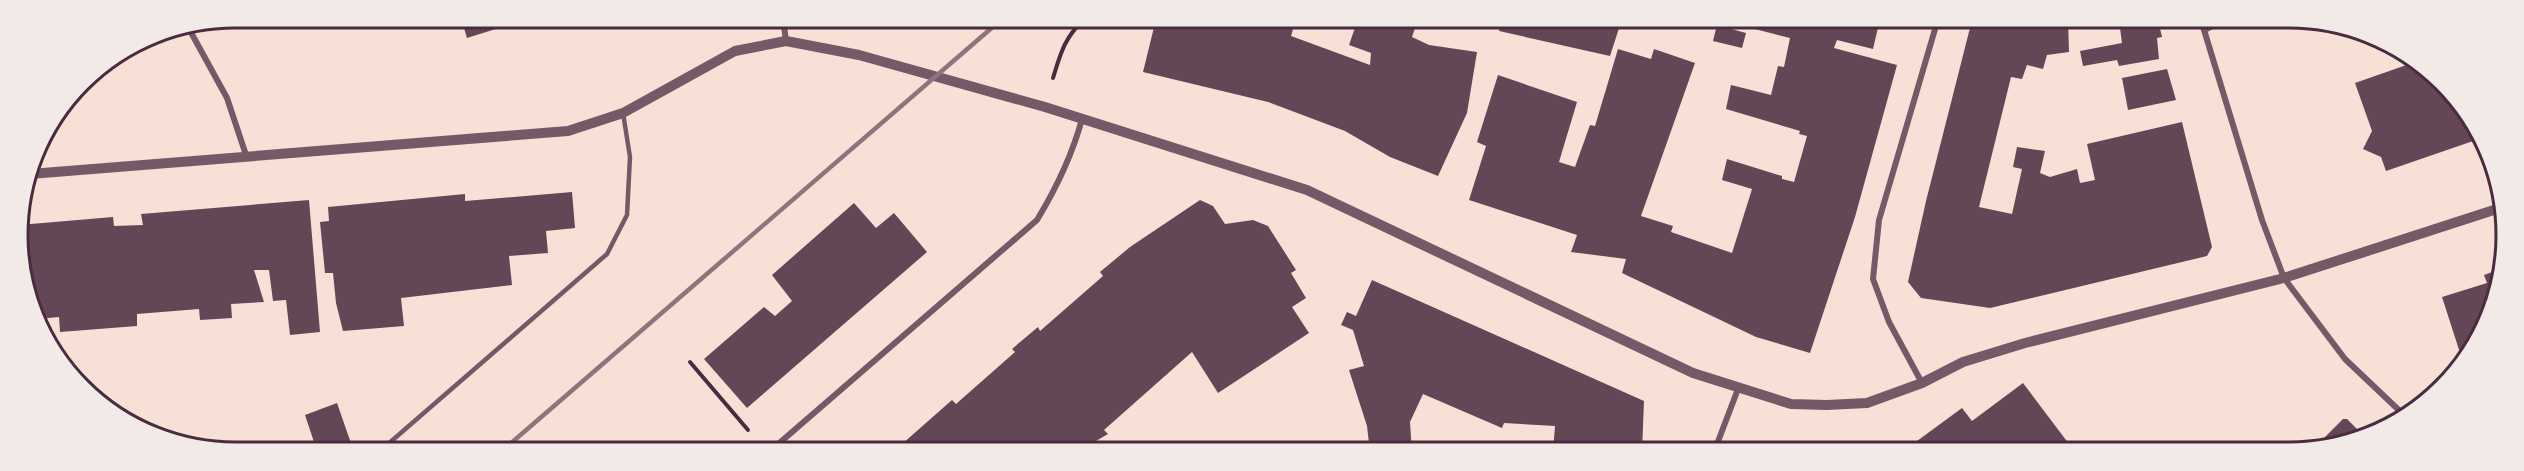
<svg xmlns="http://www.w3.org/2000/svg" width="2524" height="471" viewBox="0 0 2524 471" font-family="Cabin,sans-serif">
	<rect width="100%" height="100%" fill="#f7e1d7"/>
	<g fill="#644757">
		<polygon points="461,18 528,18 528,19 467,38"/>
		<polygon points="1156,19 1296,19 1291,36 1370,65 1371,53 1349,45 1358,19 1418,19 1412,37 1429,45 1477,52 1467,113 1438,176 1390,157 1345,131 1268,102 1143,72"/>
		<polygon points="1502,19 1622,19 1610,56 1499,31"/>
		<polygon points="1716,19 1880,19 1873,49 1837,40 1834,48 1897,65 1855,217 1810,353 1756,337 1622,273 1626,259 1571,252 1577,235 1469,200 1486,146 1477,142 1498,75 1577,102 1559,162 1575,167 1590,125 1595,126 1618,49 1651,59 1654,49 1695,63 1641,216 1673,226 1671,232 1732,253 1752,189 1722,180 1727,159 1782,176 1782,179 1794,182 1807,136 1799,134 1800,131 1726,109 1731,85 1771,95 1778,66 1784,67 1790,38"/>
		<polygon points="1972,20 2068,20 2069,52 2047,55 2043,69 2027,65 2022,79 2011,77 1979,207 2012,214 2022,169 2013,167 2017,147 2045,151 2040,173 2050,177 2077,169 2080,183 2095,180 2087,144 2182,122 2212,247 2207,256 1990,308 1921,298 1908,282 1926,201"/>
		<polygon points="2119,20 2158,20 2162,37 2157,38 2159,59 2119,66 2117,60 2083,66 2080,51 2122,43"/>
		<polygon points="1717,25 1746,33 1742,48 1713,41"/>
		<polygon points="2415,62 2461,103 2479,139 2386,171 2381,157 2363,149 2372,131 2355,83"/>
		<polygon points="2167,69 2176,100 2128,110 2122,78"/>
		<polygon points="572,192 575,228 546,231 548,253 509,256 512,285 401,298 404,326 343,331 336,303 333,273 325,273 320,222 329,221 328,207 465,194 465,201"/>
		<polygon points="309,200 320,332 290,335 286,300 273,301 269,270 254,270 264,302 231,304 232,318 200,320 199,309 137,314 137,326 60,332 59,317 37,319 29,305 19,225 113,217 114,226 143,225 141,214"/>
		<polygon points="1200,200 1213,206 1225,224 1253,220 1268,226 1296,270 1291,273 1306,298 1292,307 1309,333 1218,393 1192,352 1104,430 1108,434 1077,452 893,452 952,400 956,404 1015,352 1012,349 1038,327 1040,331 1103,276 1100,272 1130,247"/>
		<polygon points="854,203 876,228 894,213 927,252 747,408 704,359 764,307 775,316 792,301 772,275"/>
		<polygon points="2503,268 2484,331 2467,354 2461,356 2442,297 2487,283 2484,275"/>
		<polygon points="1372,280 1644,401 1642,452 1553,452 1555,426 1504,423 1502,428 1423,394 1410,422 1412,452 1370,452 1367,426 1349,370 1364,366 1353,330 1341,325 1347,312 1356,316"/>
		<polygon points="2023,383 2075,452 1902,452 1962,408 1972,421"/>
		<polygon points="337,403 353,449 346,451 317,451 305,415"/>
		<polygon points="2343,419 2347,419 2366,438 2312,450"/>
	</g>
	<g fill="none" stroke-linecap="round" stroke-linejoin="round">
		<g stroke="#4a2c40" stroke-width="4">
			<path d="M1053,78C1061,52 1064,39 1084,19"/>
			<polyline points="690,362 748,430"/>
		</g>
		<g stroke="#755966" stroke-width="4.5">
			<polyline points="2204,31 2228,20"/>
			<polyline points="380,451 607,254 627,215 630,157 623,113"/>
		</g>
		<g stroke="#755966" stroke-width="6">
			<polyline points="783,18 786,41"/>
			<polyline points="2201,20 2262,220 2284,278 2345,359 2404,415"/>
			<polyline points="188,27 227,98 246,155"/>
			<polyline points="1922,383 1889,322 1873,279 1879,220 1938,19"/>
			<path d="M769,452L1037,220C1057,187 1072,156 1082,119"/>
			<polyline points="1714,452 1738,389"/>
		</g>
		<polyline stroke="#755966" stroke-width="10" points="30,174 568,131 623,113 735,51 786,41 859,55 1045,107 1307,190 1693,373 1791,404 1827,405 1867,403 1922,383 1963,362 2025,343 2284,278 2500,208"/>
		<polyline stroke="#8f747c" stroke-width="4.5" points="502,451 1002,19"/>
	</g>
	<path d="M0 0H2524V471H0ZM235 28H2289A207 207 0 0 1 2496 235V235A207 207 0 0 1 2289 442H235A207 207 0 0 1 28 235V235A207 207 0 0 1 235 28Z" fill="#f1eae7" fill-rule="evenodd"/>
	<path fill="none" stroke="#4a2c40" stroke-width="3" d="M235 28H2289A207 207 0 0 1 2496 235V235A207 207 0 0 1 2289 442H235A207 207 0 0 1 28 235V235A207 207 0 0 1 235 28Z"/>
</svg>
